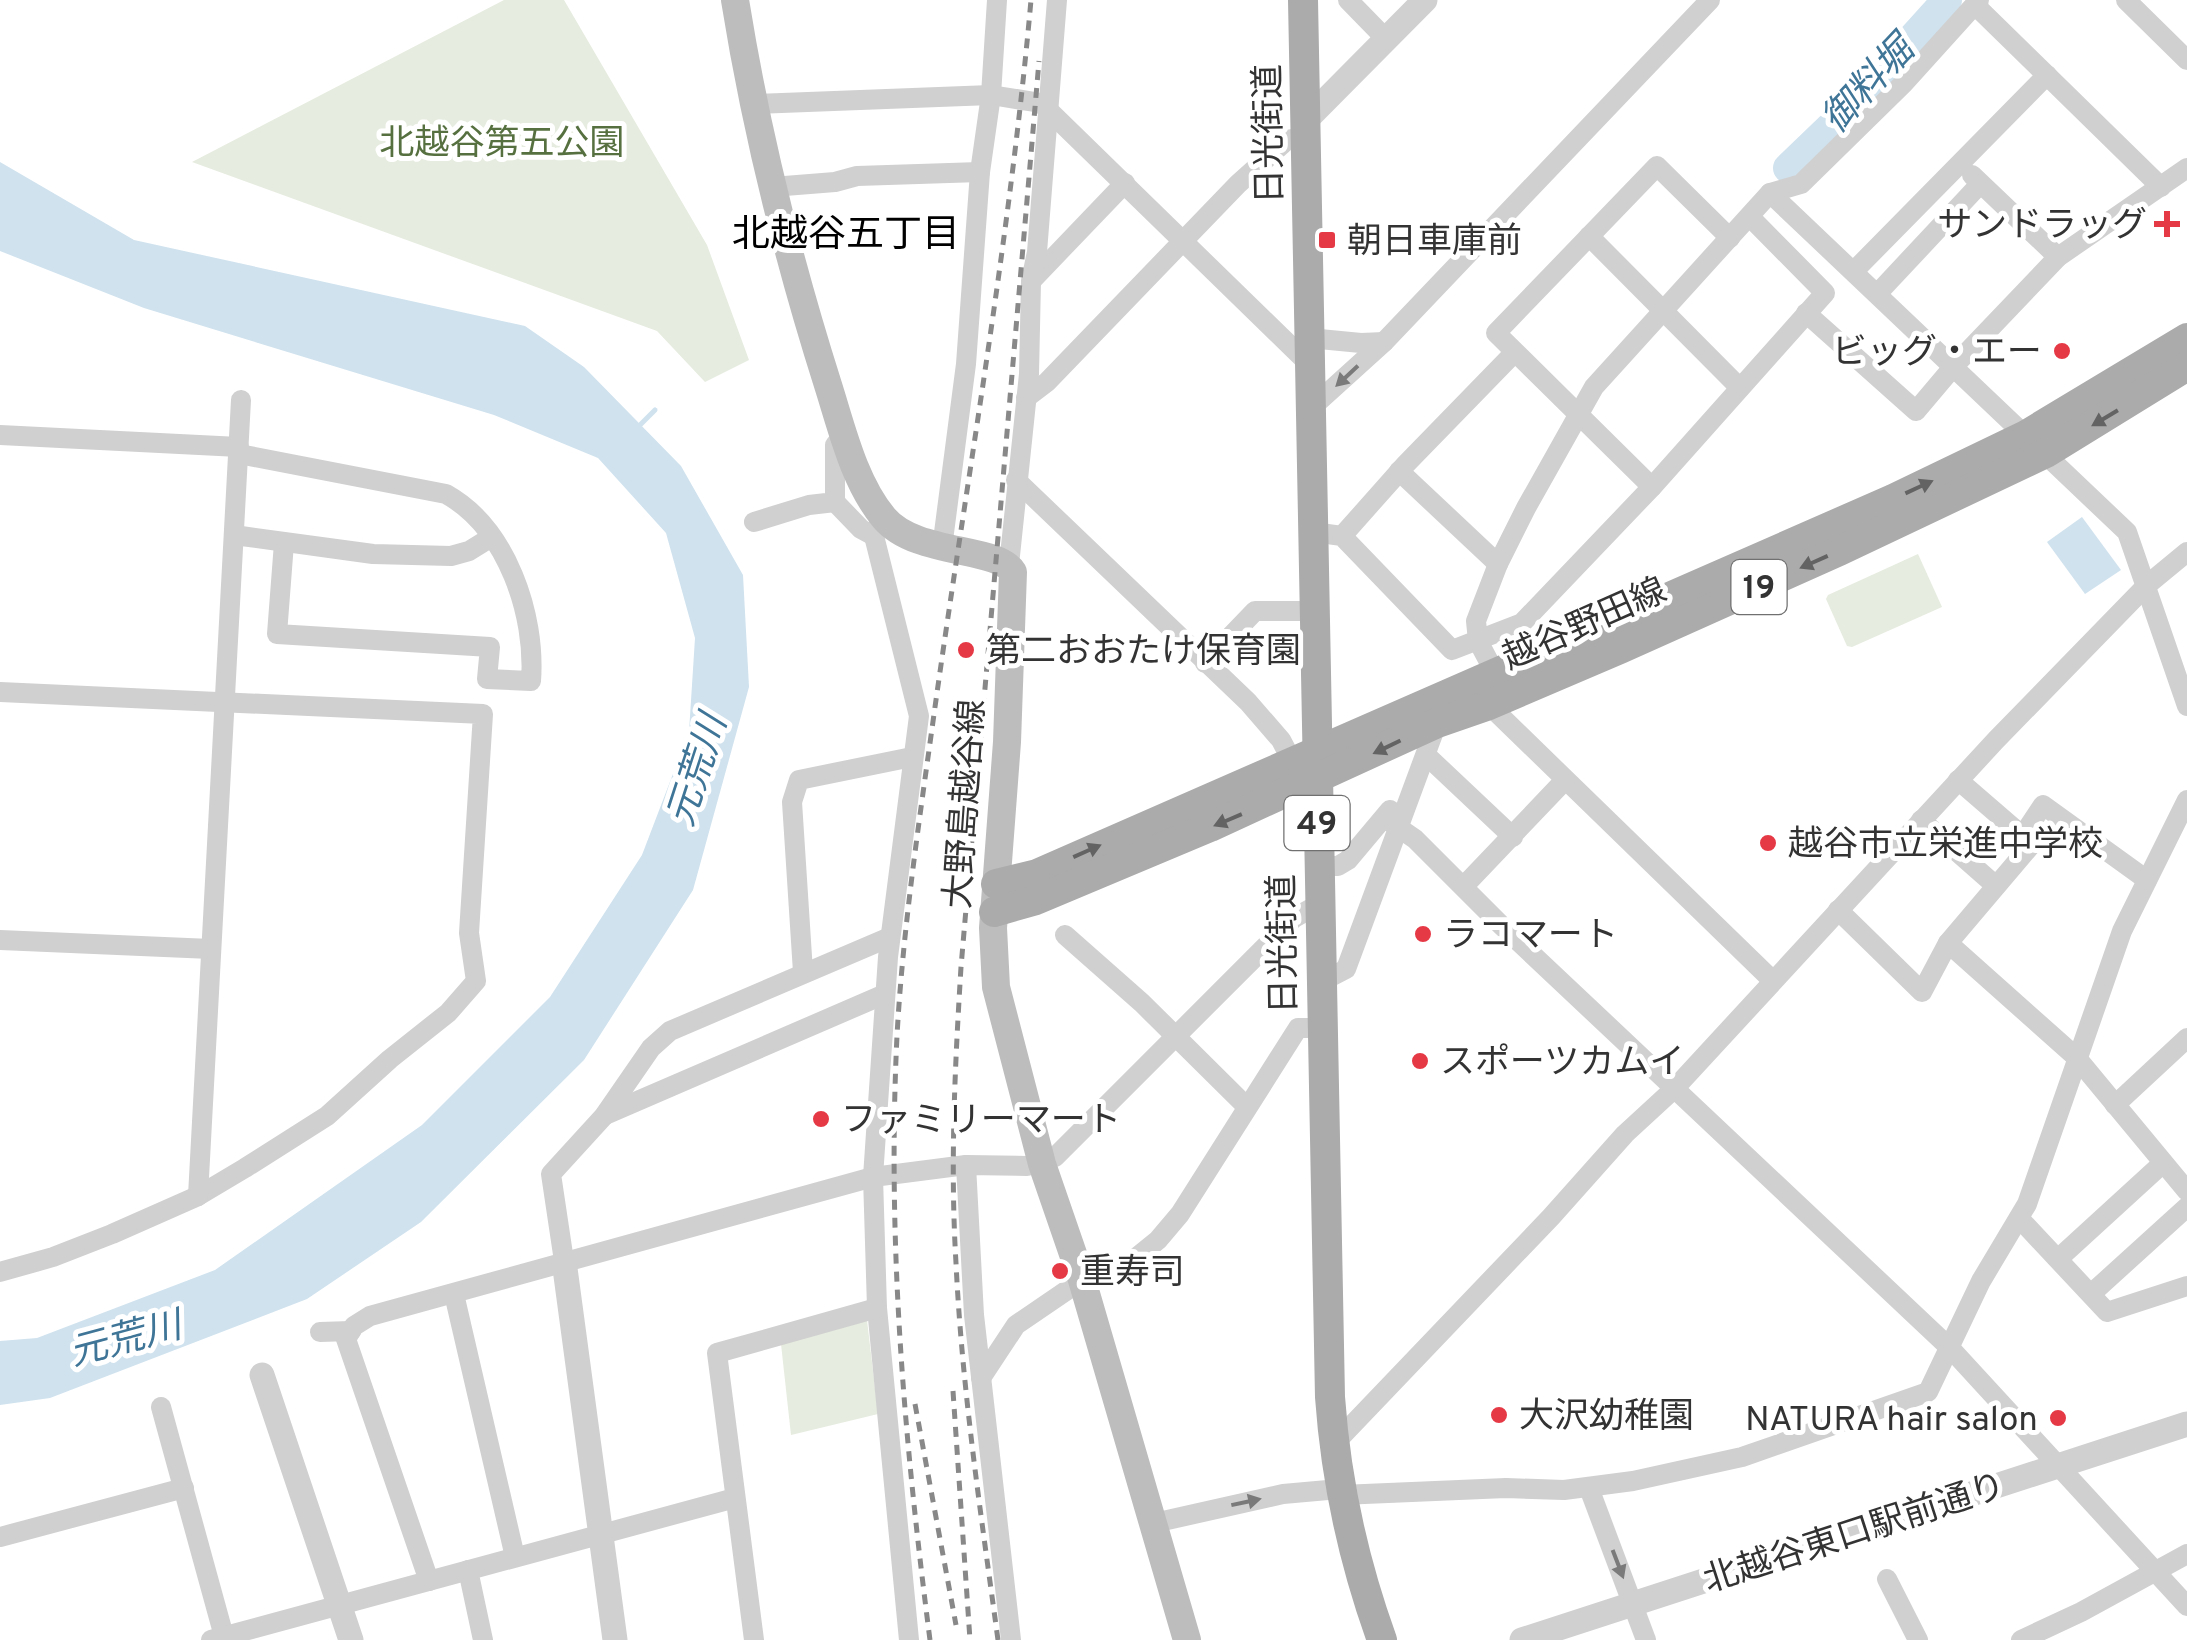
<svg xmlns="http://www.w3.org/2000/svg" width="2187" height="1640" viewBox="0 0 2187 1640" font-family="Overpass,'Noto Sans JP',sans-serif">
	<rect width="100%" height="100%" fill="#fff"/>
	<g fill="#e6ecdf">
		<polygon points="504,0 564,0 707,245 749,360 705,382 657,331 192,162"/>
		<polygon points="1918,554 1942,607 1852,647 1847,646 1826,599 1828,595"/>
		<polygon points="867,1320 878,1414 791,1435 781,1344"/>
	</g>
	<g fill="#cfe2ee">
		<polygon points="0,162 134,240 525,326 584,367 681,466 743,575 749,687 693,890 584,1060 421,1222 307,1299 50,1398 0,1405 0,1341 37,1338 215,1270 422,1125 550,997 642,855 689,732 695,638 666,533 598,458 494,415 144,308 0,251"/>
		<polygon points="2082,517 2121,570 2085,594 2047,542"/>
	</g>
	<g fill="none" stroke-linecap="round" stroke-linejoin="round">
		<polyline stroke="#cfe2ee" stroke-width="5" points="636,429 655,410"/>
		<polyline stroke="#cfe2ee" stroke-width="30" points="1788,168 1842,116 1947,0"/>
		<g stroke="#d0d0d0" stroke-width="20">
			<polyline points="1348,0 1386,39"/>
			<polyline points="2126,0 2187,60"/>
			<polyline points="1975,5 2161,187"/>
			<polyline points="753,104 991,95 1041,103 1309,364"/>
			<polyline points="1972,175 2058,257"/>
			<polyline points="772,187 835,182 857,176 980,172"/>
			<polyline points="1770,193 2127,532 2187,706"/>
			<polyline points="1589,236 1740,388"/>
			<polyline points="1854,271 2047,75"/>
			<polyline points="1033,279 1125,183"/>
			<polyline points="1878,293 1980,184"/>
			<polyline points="1806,313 1916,411 1954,366 2058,257 2187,168"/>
			<polyline points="1309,338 1361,343 1384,342"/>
			<polyline points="1026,398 1047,382 1238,184 1287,140 1306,137"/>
			<polyline points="1310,409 1384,342 1710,0"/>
			<polyline points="0,435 239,447"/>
			<path d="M239,454L446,494C507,528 536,615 531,681L487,679L490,647L277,634L284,543"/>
			<polyline points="1399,471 1498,564"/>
			<polyline points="1016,480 1248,702 1281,740 1292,761"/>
			<polyline points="1652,487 1496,333 1657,166 1730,238"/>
			<polyline points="835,502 861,529 874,536"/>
			<polyline points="882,516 874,536 919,716 888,957 873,1177 877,1308 909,1640"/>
			<polyline points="754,522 809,505 835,502 835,445 844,434"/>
			<polyline points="1313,532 1342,536 1452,650 1522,623 1652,487 1825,293 1750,217"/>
			<polyline points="234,535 373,554 451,556 469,551 490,538"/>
			<polyline points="1342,536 1406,464 1514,353"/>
			<polyline points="942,548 966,364 980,172 991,95 997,0"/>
			<polyline points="1009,565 1029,374 1031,281 1037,252 1057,0"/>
			<polyline points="1205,663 1255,611 1314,611"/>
			<polyline points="1495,673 1478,641 1476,621 1498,564 1526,508 1594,387 1770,193 1801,184 1904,83 1979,0"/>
			<polyline points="0,692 483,714 469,933 476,981 448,1013 390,1059 327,1116 245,1168 198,1196 112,1234 53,1257 0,1272"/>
			<polyline points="1489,705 1773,981"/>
			<polyline points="1426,755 1513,837"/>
			<polyline points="1386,819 1415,839 1501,925 1951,1349 2187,1606"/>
			<polyline points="1921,820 1996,886"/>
			<polyline points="2023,835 2043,805 2147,880"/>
			<polyline points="1318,866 1338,866 1348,860 1390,810"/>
			<polyline points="1464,886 1565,780"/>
			<polyline points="1838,910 1922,992 1948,943 2032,844 1958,780"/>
			<polyline points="1065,935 1142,1003 1246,1106"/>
			<polyline points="0,940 211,949"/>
			<polyline points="1948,943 2076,1057 2187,1191"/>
			<polyline points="803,972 792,802 799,780 912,757"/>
			<polyline points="1321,982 1346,969 1437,723"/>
			<polyline points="2115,1105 2187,1038"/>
			<polyline points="605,1115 885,994"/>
			<polyline points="198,1196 241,400"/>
			<polyline points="2019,1218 2107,1312 2187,1286"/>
			<polyline points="1137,1257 1158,1240 1180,1214 1298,1028 1322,1028"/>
			<polyline points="2058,1259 2163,1163"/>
			<polyline points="564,1261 551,1174 604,1116 651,1048 670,1031 890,937"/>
			<polyline points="454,1294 515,1557"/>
			<polyline points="2091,1294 2187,1207"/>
			<polyline points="320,1332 351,1331"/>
			<polyline points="981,1378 1016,1325 1082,1280"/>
			<polyline points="161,1407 225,1640"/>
			<polyline points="1333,1445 1551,1217 1625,1134 1675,1088 1996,740 2147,585 2187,552"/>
			<polyline points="1589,1488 1646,1640"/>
			<polyline points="1341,1495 1506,1488 1564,1490 1633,1481 1742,1457 1928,1392 1981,1281 2027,1204 2122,931 2187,800"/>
			<polyline points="1154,1523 1283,1494 1339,1489"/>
			<polyline points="0,1537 184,1488"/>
			<polyline points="468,1570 483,1640"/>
			<polyline points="1887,1579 1918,1640"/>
			<polyline points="429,1581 346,1339 354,1326 370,1316 873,1177 966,1165"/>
			<polyline points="211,1640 735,1498"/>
			<polyline points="754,1640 717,1353 877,1308"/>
			<polyline points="1011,1640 974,1315 966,1165 1027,1166 1055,1157 1294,918 1319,904"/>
			<polyline points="2021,1640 2081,1612 2187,1554"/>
		</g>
		<g stroke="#d0d0d0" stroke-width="25">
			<polyline points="1305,121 1425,0"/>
			<polyline points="564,1261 615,1640"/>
			<polyline points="262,1375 351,1640"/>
			<polyline points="1522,1640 2187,1424"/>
		</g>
		<path stroke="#bdbdbd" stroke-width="28" d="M735,0C756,131 788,259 828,385C842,429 854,482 884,518C916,556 997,546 1013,572L1007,742L993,928L996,987L1042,1164L1082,1280L1187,1640"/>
		<g stroke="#ababab" stroke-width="30">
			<path d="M1303,0L1330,1397C1336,1482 1353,1560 1382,1640"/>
			<polyline points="996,884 1037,874 1893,499 2026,435 2187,338"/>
			<polyline points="994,912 1036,900 1210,827 1437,723 1489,705 1620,649 1839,551 2046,453 2187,366"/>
		</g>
		<g stroke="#888" stroke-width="5" stroke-dasharray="10 8" stroke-linecap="butt">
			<polyline points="953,1391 970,1640"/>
			<polyline points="915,1404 956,1625"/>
			<path d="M930,1640C904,1439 887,1240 897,1036C903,926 920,816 935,707C968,472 1010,236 1031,0"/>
			<path d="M998,1640C981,1515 962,1389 956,1263C950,1164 955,1065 961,967L1039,61"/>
		</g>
	</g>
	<defs><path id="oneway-solid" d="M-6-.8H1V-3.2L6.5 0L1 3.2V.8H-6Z" transform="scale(2.5)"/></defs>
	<g fill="#7a7a7a">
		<use href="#oneway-solid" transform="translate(1347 376) rotate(137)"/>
		<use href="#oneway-solid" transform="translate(1246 1502) rotate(-12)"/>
		<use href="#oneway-solid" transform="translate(1618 1564) rotate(69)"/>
	</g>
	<g fill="#636363">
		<use href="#oneway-solid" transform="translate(2105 418) rotate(149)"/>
		<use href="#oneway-solid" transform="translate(1919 487) rotate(-25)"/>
		<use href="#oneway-solid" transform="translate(1814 562) rotate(156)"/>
		<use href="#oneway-solid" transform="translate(1387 747) rotate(154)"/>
		<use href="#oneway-solid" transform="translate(1228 820) rotate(157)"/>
		<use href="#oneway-solid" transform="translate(1087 851) rotate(-24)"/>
	</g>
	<g fill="#e63946" stroke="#fff" stroke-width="4">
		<path d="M2162 209h10v10h10v10h-10v10h-10v-10h-10v-10h10z"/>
		<rect x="1317" y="230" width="20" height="20" rx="5"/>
		<circle cx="2062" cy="351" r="10"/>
		<circle cx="966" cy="650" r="10"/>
		<circle cx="1768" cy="843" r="10"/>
		<circle cx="1423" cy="934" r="10"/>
		<circle cx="1420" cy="1061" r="10"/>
		<circle cx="821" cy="1119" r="10"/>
		<circle cx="1060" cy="1271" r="10"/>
		<circle cx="1499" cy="1415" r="10"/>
		<circle cx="2058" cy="1418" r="10"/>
	</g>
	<g text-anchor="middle" stroke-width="10" stroke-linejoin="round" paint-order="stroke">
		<g fill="#fff" stroke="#707070" stroke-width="2.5">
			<rect x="1731.5" y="560" width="55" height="54" rx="8"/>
			<rect x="1284.5" y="796" width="65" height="54" rx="8"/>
		</g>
		<g font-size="32" font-weight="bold" fill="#333">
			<text x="1759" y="598">19</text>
			<text x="1317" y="834">49</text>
		</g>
		<g font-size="35" fill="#333" stroke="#fff">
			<text transform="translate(1268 134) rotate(-91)" y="12">日光街道</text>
			<text transform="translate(1584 623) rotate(-24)" y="12">越谷野田線</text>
			<text transform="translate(964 804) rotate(-86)" y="12">大野島越谷線</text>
			<text transform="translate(1282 944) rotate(-91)" y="12">日光街道</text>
			<text transform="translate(1854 1532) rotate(-18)" y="12">北越谷東口駅前通り</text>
		</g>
		<g font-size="35" fill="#56703f" stroke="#fff">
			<text x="502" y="154">北越谷第五公園</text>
		</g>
		<g font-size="35" fill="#333" stroke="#fff" text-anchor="start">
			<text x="2147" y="236" text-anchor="end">サンドラッグ</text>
			<text x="1347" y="252">朝日車庫前</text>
			<text x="2042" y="363" text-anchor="end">ビッグ・エー</text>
			<text x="986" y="662">第二おおたけ保育園</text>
			<text x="1788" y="855">越谷市立栄進中学校</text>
			<text x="1443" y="946">ラコマート</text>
			<text x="1440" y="1073">スポーツカムイ</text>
			<text x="841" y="1131">ファミリーマート</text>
			<text x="1080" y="1283">重寿司</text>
			<text x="1519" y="1427">大沢幼稚園</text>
			<text x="2038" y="1430" text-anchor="end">NATURA hair salon</text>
		</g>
		<g font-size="38" font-style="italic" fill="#3f7597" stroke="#fff">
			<text transform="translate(1867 84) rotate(-47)" y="13">御料堀</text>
			<text transform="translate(696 770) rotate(-72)" y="13">元荒川</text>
			<text transform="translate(125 1338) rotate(-15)" y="13">元荒川</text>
		</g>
		<g font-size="38" fill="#000" stroke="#fff">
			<text x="846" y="246">北越谷五丁目</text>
		</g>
	</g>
</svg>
